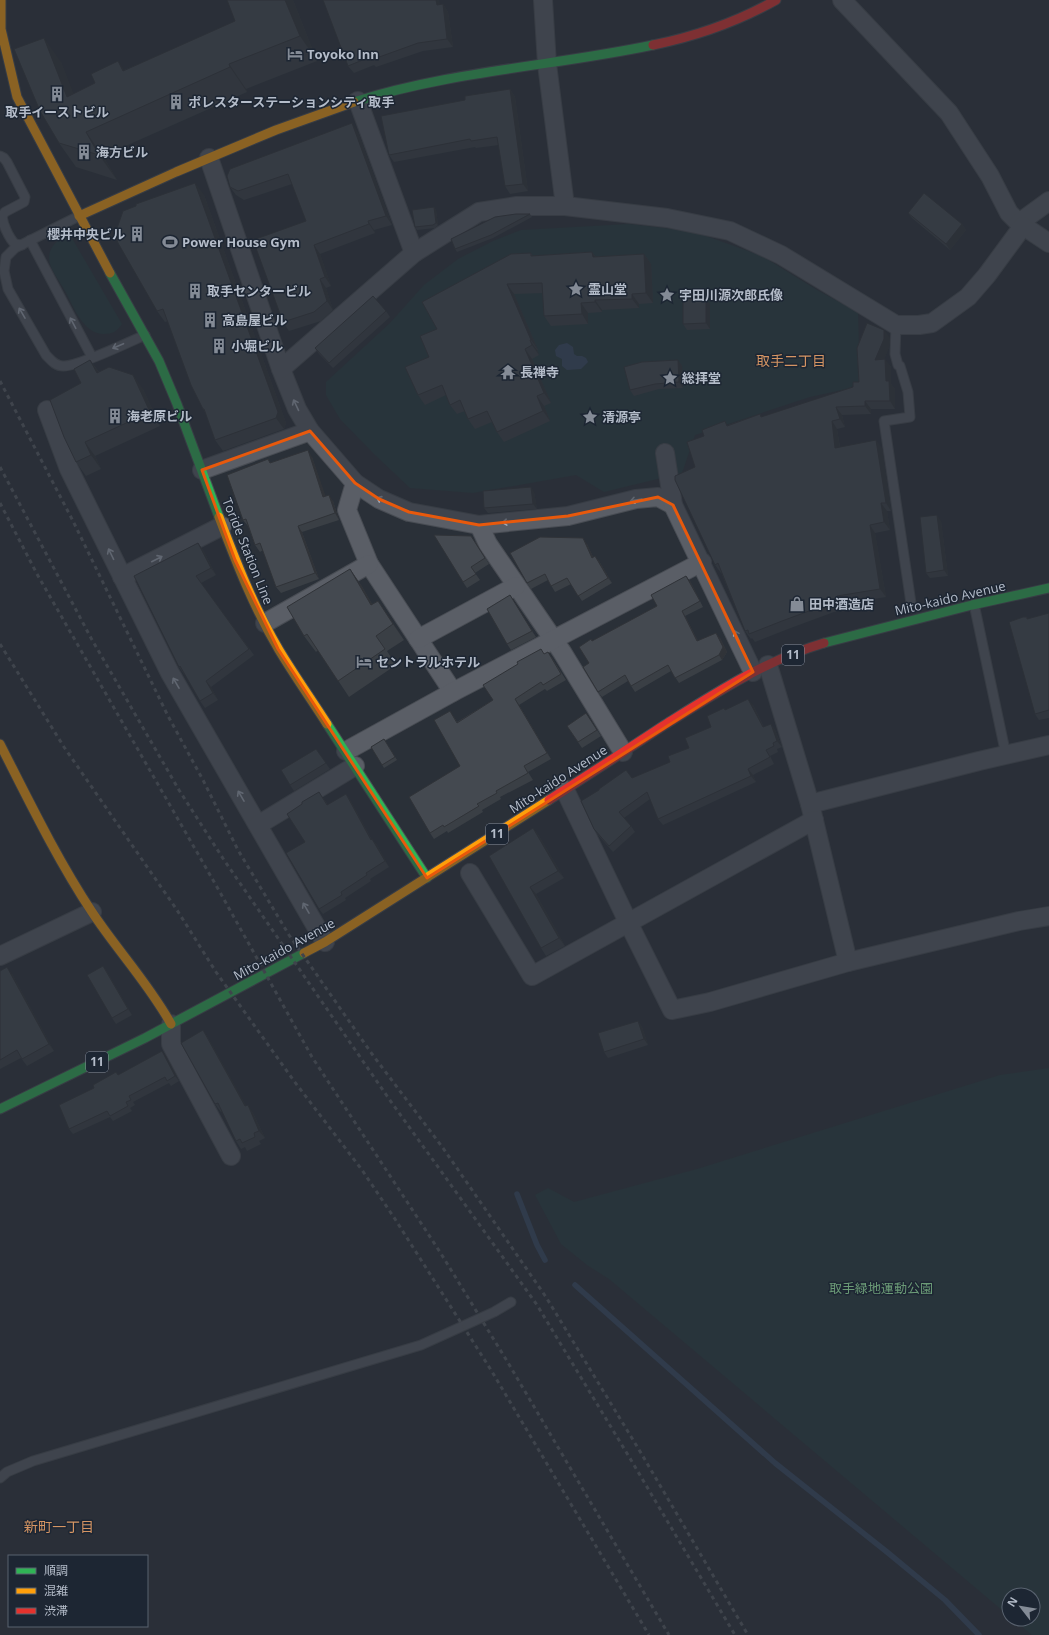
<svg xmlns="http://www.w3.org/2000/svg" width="1049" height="1635" viewBox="0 0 1049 1635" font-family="'Open Sans','Noto Sans JP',sans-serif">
	<rect width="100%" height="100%" fill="#2a3038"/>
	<g fill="#273a3e">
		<polygon points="629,224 692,231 762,256 817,290 858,312 860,386 810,397 695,435 682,473 604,492 576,475 473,493 410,488 374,454 340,419 326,395 326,382 390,323 424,285 458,259 493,241 521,230"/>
		<path d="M68,237L73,240L122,324C117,331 113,334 104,334C83,334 74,307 65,291C60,281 49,269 49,258C49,247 58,238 68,237Z"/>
		<polygon points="1049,1068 1049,1635 1032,1635 1013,1619 1033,1619 1033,1595 1009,1595 1009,1616 609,1279 587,1265 561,1244 535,1195 548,1188 574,1202 697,1169 1000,1075"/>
	</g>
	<polygon fill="#384963" points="567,343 573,347 574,354 577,356 582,356 586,358 588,362 581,369 567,370 562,366 562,359 556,356 555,350 559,345"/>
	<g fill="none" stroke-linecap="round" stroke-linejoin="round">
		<g stroke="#384963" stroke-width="5.5">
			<polyline points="517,1194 537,1245 545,1260"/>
			<polyline points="575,1285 775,1463 887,1552 945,1600 979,1635"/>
		</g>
		<g stroke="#484c53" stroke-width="11">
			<g id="lane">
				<path d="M0,156L4,158L7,162L25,197L24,202L5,212L2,216C3,225 9,238 15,244L22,245"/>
				<path d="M79,216L15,248L6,257L4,271L8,289L46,355C51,360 55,366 63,366C77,367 129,342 145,335"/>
				<polyline points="30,240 92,357"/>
				<polyline points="896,325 895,354 898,365 900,366 908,392 910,417 884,421 911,603"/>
				<polyline points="974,604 1006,755"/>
				<polyline points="0,1478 7,1472 33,1461 421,1345 494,1312 511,1302"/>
			</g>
		</g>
		<g stroke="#484c53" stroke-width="20">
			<g id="street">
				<polyline points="543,0 547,64 565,206"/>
				<polyline points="842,0 949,113 990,176 1009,213 1019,223 1049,243"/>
				<polyline points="358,101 414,253"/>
				<polyline points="209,158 281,369 297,409 310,431 355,483 379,499 409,512 479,525 568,516 636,499 658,497 673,505"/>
				<polyline points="1019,223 1049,201"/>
				<polyline points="281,369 414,253 479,212 517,206 565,206 667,218 730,231 781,255 896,325 919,325 932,323 968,297 987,275 1023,226"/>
				<polyline points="47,410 69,469 170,673 325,942"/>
				<polyline points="665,453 673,505 753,672"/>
				<polyline points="202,470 310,431"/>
				<polyline points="355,483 347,510 369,564 453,692"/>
				<polyline points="479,525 488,544 562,652 623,752"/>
				<polyline points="122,577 222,526"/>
				<polyline points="265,623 369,564"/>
				<polyline points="418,639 516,586"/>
				<polyline points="768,665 810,804 848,962"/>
				<polyline points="346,751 453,692 702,562"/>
				<polyline points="565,790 628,922 672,1010 710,1002 848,962 1019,921 1049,916"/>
				<polyline points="810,804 979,761 1049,745"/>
				<polyline points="258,825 355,766"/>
				<polyline points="470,873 532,976 814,820"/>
				<polyline points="0,956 92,912"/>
				<polyline points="171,1024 171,1044 231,1156"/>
			</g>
		</g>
		<g stroke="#484c53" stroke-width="11">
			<g id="fast">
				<path d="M354,102C451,71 554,66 653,45"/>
				<polyline points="110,273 159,361 177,404 219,517"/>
				<polyline points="824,643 972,605 1049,588"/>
				<polyline points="327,724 427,878"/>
				<polyline points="0,1109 145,1038 304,953"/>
			</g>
		</g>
		<g stroke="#484c53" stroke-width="11">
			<g id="slow">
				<polyline points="1,0 1,29 17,97 110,273"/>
				<polyline points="79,216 176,172 276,130 354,102"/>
				<path d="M219,517C236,562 254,608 279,650C294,675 311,699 327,724"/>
				<path d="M0,744C29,801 57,859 92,912C117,950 149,984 171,1024"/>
				<polyline points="304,953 325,942 549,800"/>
			</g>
		</g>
		<g stroke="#484c53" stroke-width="11">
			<g id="jam">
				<path d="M653,45C697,36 737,22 776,0"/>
				<path d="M549,800C587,776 625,751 663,726C714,694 766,660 824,643"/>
			</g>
		</g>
		<use href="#lane" stroke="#5a5e66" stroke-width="9"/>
		<use href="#street" stroke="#5a5e66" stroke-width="18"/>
		<use href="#fast" stroke="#30b455" stroke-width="9"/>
		<use href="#slow" stroke="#ff9f0a" stroke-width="9"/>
		<use href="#jam" stroke="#e5322d" stroke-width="9"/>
		<g stroke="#595d64" stroke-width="3" stroke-dasharray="4 4" stroke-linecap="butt">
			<polyline points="0,381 73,521 168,716 203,780 238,850 289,935 372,1054 443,1148 546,1297 641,1453 748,1635"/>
			<polyline points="0,467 91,638 179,790 224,860 387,1096 537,1305 631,1460 735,1635"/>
			<polyline points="0,503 37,574 221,894 312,1057 440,1252 507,1361 669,1635"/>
			<polyline points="0,644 64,747 177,910 216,972 294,1081 362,1170 395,1219 491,1370 649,1635"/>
		</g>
	</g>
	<g fill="#3a3f45">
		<polygon points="293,0 317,61 246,89 247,92 103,156 117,180 76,167 59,143 61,62 73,94 124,70"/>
		<polygon points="440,4 443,4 448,12 453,47 423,51 376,67 374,65 354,73 348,66"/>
		<polygon points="510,89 515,97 528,191 510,194 505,186 499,145 476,148 475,147 394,162 389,155 465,100"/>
		<polygon points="358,132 392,225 374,230 375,233 320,254 331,286 326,288 333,310 321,321 289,331 283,322 306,221 292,184 244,200 236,195 230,187"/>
		<polygon points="204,195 286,423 284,429 223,451 215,440 206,414 203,409 168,321 165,322 157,311"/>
		<polygon points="434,207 436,210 438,225 435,228 417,230 415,227"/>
		<polygon points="908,213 962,224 966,230 950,250 912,218"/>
		<polygon points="530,214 532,217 493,238 457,252 455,249"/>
		<polygon points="592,252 596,257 644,254 651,264 653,303 639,304 639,308 602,310 602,312 588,313 588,324 551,326 544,316 543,293 514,294 538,350 537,350 539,355 532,359 551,403 544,406 550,421 504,442 497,432 492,422 475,429 468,419 465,411 457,414 450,405 446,395 425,405 418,395 437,329 531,253 533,256"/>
		<polygon points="710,304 710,329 687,330 683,324"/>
		<polygon points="386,311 390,317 333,368 319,354 315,348"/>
		<polygon points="890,338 889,347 884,359 891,367 891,384 895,389 895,409 871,409 871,414 842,415 845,427 837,429 840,447 882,448 891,511 887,511 890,530 875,533 886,597 842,604 844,610 834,612 788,629 755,642 752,638 751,639 745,631 721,572 721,573 715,565 704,436 728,425 760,414 762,417 853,387 859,382"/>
		<polygon points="90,360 99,372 143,389 160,426 95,456 101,469 86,476 76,462 81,383"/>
		<polygon points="678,360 682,366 683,388 659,389 634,396 630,390"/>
		<polygon points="312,457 325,496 333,501 339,520 302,532 319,579 281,593 276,587 263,550 260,552 255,545 248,526 243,520 271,463"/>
		<polygon points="534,492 537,509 488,513 484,508"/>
		<polygon points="941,521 948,576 930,578 926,573"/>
		<polygon points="475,541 489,564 475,573 480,580 467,588 463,582"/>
		<polygon points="198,543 203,550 216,575 201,583 254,655 211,687 218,700 205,708 200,701 184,673 184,674 179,667"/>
		<polygon points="587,544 593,557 599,561 612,583 582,601 571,584 555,592 548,580 531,589 527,583"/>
		<polygon points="350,569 361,585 372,604 378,601 404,640 387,651 396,665 349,697 318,650 316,652 304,636"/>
		<polygon points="686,576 690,581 703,607 685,616 698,641 720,638 727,652 722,660 679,683 671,671 635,692 628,681 602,697 598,692 589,663 592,641 657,606"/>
		<polygon points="510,595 536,637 511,650 507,644"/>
		<polygon points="1049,613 1049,718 1039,720 1035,714 1027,617 1028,619"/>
		<polygon points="545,654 552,658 566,680 547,691 545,689 519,705 551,759 528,772 533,780 500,797 501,799 482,810 483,812 448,833 447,831 434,839 430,833 460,766 454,717 457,722 493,700"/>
		<polygon points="753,705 764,727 771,724 775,730 782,747 777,749 778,752 770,756 774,764 753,775 756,782 663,825 658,819 650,799 624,818 631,826 635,832 613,852 598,835 594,829 632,778 670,762 689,748 711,727 724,708 725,710"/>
		<polygon points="590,719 601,736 582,748 567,726"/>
		<polygon points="384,739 397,760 384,768 371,747"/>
		<polygon points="316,749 330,769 294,791 290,785"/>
		<polygon points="346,794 350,800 372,840 372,839 377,845 389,867 370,879 371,881 345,898 346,900 323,914 319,909 305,842 323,798 328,805"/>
		<polygon points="533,828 539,836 564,878 536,894 565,946 546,956 541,948 489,856"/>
		<polygon points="103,966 107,972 132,1015 116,1024 112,1018"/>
		<polygon points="0,971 12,974 54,1051 27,1066 21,1058 0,1069"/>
		<polygon points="638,1021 642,1027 648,1045 608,1058 604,1052"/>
		<polygon points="203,1030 208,1038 246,1106 253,1113 265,1138 259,1141 261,1144 247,1151 245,1147 241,1149 236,1141 222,1111 221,1112 215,1104"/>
		<polygon points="162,1051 166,1056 179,1081 171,1086 169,1083 133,1102 135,1105 130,1108 132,1111 113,1121 110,1117 73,1134 69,1129 94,1088 116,1072 118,1075"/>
	</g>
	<g fill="#303338">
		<polygon points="285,0 293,0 317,61 300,36"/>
		<polygon points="436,0 439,0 442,12 437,5"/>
		<polygon points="443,4 448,12 453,47 447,39"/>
		<polygon points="44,38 61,62 85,122 67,97"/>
		<polygon points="118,61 136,86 123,71"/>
		<polygon points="229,64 246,89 247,92 230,67"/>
		<polygon points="510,89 515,97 528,191 523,184"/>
		<polygon points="352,123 358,132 392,225 386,216"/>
		<polygon points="86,132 103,156 117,180 99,155"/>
		<polygon points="195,183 204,195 286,423 284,429 276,418"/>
		<polygon points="434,207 436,210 438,225 436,223"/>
		<polygon points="368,221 374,230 375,233 369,224"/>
		<polygon points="962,224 966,230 950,250 946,244"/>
		<polygon points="314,245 320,254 331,286 325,277"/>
		<polygon points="592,252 599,262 593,257"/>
		<polygon points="644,254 651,264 653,303 646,293"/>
		<polygon points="320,279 326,288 333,310 327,301"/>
		<polygon points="507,284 514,294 538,350 531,340"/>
		<polygon points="632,294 639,304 639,308 632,299"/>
		<polygon points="706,299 710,304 710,329 706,323"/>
		<polygon points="595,300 602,310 602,312 595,302"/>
		<polygon points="581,303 588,313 588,324 582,314"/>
		<polygon points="884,330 890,338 889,347 881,368 875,360"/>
		<polygon points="530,340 537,350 539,355 532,345"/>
		<polygon points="525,349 532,359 551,403 544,393"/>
		<polygon points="885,359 891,367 891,384 895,389 895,409 890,401 886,381"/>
		<polygon points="90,360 100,374 97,373"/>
		<polygon points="678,360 682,366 683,388 679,382"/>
		<polygon points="133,375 143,389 160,426 150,412"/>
		<polygon points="537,396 544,406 550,421 543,411"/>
		<polygon points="865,401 871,409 871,414 865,406"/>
		<polygon points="836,407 842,415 845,427 840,419"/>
		<polygon points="832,421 837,429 841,455 835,448"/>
		<polygon points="876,440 882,448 891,511 886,503"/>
		<polygon points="85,442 95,456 101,469 91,455"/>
		<polygon points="308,450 312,457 328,503 323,497"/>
		<polygon points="531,487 534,492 537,509 533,504"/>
		<polygon points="329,495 333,501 339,520 335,513"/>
		<polygon points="881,503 887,511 890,530 884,522"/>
		<polygon points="937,515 941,521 948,576 944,570"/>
		<polygon points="870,525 875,533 886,597 880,589"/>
		<polygon points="298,526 302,532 319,579 315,573"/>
		<polygon points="583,538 587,544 596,563 592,558"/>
		<polygon points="198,543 203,550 216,575 211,568"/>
		<polygon points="595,556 599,561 612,583 608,578"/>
		<polygon points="350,569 361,585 382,621 371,605"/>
		<polygon points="686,576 690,581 703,607 700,601"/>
		<polygon points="510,595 514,601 536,637 532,631"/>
		<polygon points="837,596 842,604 844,610 838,602"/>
		<polygon points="378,601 389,617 404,640 393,624"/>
		<polygon points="682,611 685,616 701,647 697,641"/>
		<polygon points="716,633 720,638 727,652 722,660 719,655"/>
		<polygon points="206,681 211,687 218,700 213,693"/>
		<polygon points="515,699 519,705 551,759 547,753"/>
		<polygon points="748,699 753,705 767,734 763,727"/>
		<polygon points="771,724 775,730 782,747 777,741"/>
		<polygon points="748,769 753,775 756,782 751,776"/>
		<polygon points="346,794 350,800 375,846 371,840"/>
		<polygon points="533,828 539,836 564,878 558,871"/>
		<polygon points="372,839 377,845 389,867 385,861"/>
		<polygon points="530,887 536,894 565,946 559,938"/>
		<polygon points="103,966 107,972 132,1015 128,1009"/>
		<polygon points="7,967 12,974 54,1051 49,1044"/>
		<polygon points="638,1021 642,1027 648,1045 644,1039"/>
		<polygon points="203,1030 208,1038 251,1114 245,1106"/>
		<polygon points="162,1051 166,1056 179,1081 175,1076"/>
		<polygon points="248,1105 253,1113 265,1138 259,1131"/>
	</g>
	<g fill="#444950" stroke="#303338">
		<polygon points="227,0 285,0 300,36 229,64 230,67 86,132 99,155 59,143 40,111 14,49 44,38 67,97 95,83 91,74 118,61 123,71 235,21"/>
		<polygon points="323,0 436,0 437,5 443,4 447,39 418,43 371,60 370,57 348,66"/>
		<polygon points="510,89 523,184 505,186 497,137 471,141 470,139 389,155 381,116 465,100 465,96"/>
		<polygon points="352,123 386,216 368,221 369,224 314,245 325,277 320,279 327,301 314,312 283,322 253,240 306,221 288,174 238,191 230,187 227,176 230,169"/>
		<polygon points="195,183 278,412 276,418 215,440 204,409 203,409 191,385 163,309 157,311 118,243 115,234 123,211 136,206 136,204"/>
		<polygon points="924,193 962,224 946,244 908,213"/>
		<polygon points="434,207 436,223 433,225 415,227 412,210"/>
		<polygon points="516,214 530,214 491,235 455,249 451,239 495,217"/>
		<polygon points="592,252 593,257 644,254 646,293 632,294 632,299 595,300 595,302 581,303 582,314 544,316 542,283 507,284 531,340 530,340 532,345 525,349 544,393 537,396 543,411 497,432 487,411 468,419 460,400 450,405 442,385 418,395 405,367 429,357 420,336 437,329 422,302 511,254 531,253 531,256"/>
		<polygon points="373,296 386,311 329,363 315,348"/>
		<polygon points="683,299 706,299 706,323 683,324"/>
		<polygon points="867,323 884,330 884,339 875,360 885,359 886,381 889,381 890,401 865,401 865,406 836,407 840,419 832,421 835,448 876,440 886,503 881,503 884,522 870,525 880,589 837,596 838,602 828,604 782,621 749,634 748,630 745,631 718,563 715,565 675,480 675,476 695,467 687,442 704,436 702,430 725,421 727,426 760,414 761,417 853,387 853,382 859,382 857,348"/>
		<polygon points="90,360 97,373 109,367 133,375 150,412 85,442 91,455 76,462 64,437 50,400 81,383 74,369"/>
		<polygon points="678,360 679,382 655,384 630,390 624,367 642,362"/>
		<polygon points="308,450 323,497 329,495 335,513 298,526 315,573 276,587 260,543 255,545 246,519 243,520 227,475 268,459 270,463"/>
		<polygon points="531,487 533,504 484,508 483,491"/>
		<polygon points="937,515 944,570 926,573 920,517"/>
		<polygon points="434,535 471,536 485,558 471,567 476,574 463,582"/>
		<polygon points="540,537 583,538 592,558 595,556 608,578 578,596 567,578 551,586 545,574 527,583 510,553"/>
		<polygon points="198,543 211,568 196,576 249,649 206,681 213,693 200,701 180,666 179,667 134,576"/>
		<polygon points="350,569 371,605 378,601 393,624 376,636 385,649 338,681 307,634 304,636 287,607"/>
		<polygon points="686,576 700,601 682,611 697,641 716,633 723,647 719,655 675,678 668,665 631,686 625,675 598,692 583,667 589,663 579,647 591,639 592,641 657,606 651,595"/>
		<polygon points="510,595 532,631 507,644 487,609"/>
		<polygon points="1049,613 1049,710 1035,714 1009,622 1023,617 1027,617 1027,619"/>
		<polygon points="541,649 544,654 548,652 561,674 543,685 541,682 515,699 547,753 524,766 528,773 496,791 497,793 477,804 479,806 444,827 443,825 430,833 409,797 460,766 434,720 450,711 457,723 493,700 483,685 518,664 517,662"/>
		<polygon points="748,699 763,727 771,724 777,741 773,743 774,746 766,750 770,757 748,769 751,776 658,819 647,792 619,812 631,826 609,846 594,829 581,801 599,790 599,789 626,770 632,778 670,762 668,756 689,748 685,738 711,727 707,716 724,708 725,710"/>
		<polygon points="586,713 597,730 578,742 567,726"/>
		<polygon points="384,739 395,757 382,765 371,747"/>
		<polygon points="316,749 326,763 290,785 281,770"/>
		<polygon points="319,792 327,805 346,794 371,840 372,839 385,861 366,873 367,875 341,892 342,895 319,909 286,853 305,842 287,814 302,804 302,802"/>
		<polygon points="533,828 558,871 530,887 559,938 541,948 489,856"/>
		<polygon points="103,966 128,1009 112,1018 87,975"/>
		<polygon points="7,967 49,1044 22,1059 17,1050 0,1060 0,971"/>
		<polygon points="638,1021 644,1039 604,1052 598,1033"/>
		<polygon points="203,1030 245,1106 248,1105 259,1131 254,1133 255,1137 242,1143 240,1139 236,1141 218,1103 215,1104 181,1043"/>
		<polygon points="162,1051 175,1076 167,1081 165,1077 129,1096 131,1100 126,1102 128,1106 110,1116 107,1111 69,1129 59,1105 94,1088 93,1085 116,1072 118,1075"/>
	</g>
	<defs><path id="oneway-shaft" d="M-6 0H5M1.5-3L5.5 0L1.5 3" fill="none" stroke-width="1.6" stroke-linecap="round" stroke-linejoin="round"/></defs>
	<g stroke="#a2a9b5">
		<use href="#oneway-shaft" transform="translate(22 313) rotate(-120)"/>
		<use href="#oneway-shaft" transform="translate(73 323) rotate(-118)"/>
		<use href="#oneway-shaft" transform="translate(118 346) rotate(157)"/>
		<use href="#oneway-shaft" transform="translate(296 405) rotate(-115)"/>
		<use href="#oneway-shaft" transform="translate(382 500) rotate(-155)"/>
		<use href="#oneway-shaft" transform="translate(636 500) rotate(170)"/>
		<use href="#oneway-shaft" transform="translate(508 522) rotate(174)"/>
		<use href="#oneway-shaft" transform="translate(111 554) rotate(-116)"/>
		<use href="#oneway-shaft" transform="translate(157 559) rotate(-27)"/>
		<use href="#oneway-shaft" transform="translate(737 636) rotate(-115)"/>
		<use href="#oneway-shaft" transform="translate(176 683) rotate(-120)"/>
		<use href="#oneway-shaft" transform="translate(241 796) rotate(-120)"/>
		<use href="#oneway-shaft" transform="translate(306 908) rotate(-120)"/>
	</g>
	<path d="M0 0H1049V1635H0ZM310,431L355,483L379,499L409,512L479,525L568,516L658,497L673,505L753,672L427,878L278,649L235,560L202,470Z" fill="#2a3038" fill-opacity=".55" fill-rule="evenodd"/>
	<path fill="none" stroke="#e8590c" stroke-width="3" stroke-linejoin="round" d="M310,431L355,483L379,499L409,512L479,525L568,516L658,497L673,505L753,672L427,878L278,649L235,560L202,470Z"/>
	<defs>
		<g id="hotel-bare" transform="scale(1.2)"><path d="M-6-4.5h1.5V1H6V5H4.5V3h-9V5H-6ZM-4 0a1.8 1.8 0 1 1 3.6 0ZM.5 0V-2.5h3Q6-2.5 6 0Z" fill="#848b96" stroke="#1d2633" stroke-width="2.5" paint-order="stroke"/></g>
		<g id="building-bare" transform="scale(1.2)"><path d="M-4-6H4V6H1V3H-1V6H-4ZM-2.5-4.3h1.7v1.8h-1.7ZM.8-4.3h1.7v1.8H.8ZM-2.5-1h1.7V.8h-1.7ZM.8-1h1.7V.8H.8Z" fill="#848b96" stroke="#1d2633" stroke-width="2.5" paint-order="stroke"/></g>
		<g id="stadium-bare" transform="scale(1.2)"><path d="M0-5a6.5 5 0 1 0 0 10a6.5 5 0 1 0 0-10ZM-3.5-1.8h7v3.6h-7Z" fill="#848b96" stroke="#1d2633" stroke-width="2.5" paint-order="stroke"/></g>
		<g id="sight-bare" transform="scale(1.2)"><path d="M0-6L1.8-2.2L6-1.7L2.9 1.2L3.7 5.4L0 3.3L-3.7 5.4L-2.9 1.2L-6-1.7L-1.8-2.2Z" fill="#848b96" stroke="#1d2633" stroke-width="2.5" paint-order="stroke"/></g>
		<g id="temple-bare" transform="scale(1.2)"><path d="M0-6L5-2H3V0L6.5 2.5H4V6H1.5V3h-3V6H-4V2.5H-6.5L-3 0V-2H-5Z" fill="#848b96" stroke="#1d2633" stroke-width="2.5" paint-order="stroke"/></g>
		<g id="shop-bare" transform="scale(1.2)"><path d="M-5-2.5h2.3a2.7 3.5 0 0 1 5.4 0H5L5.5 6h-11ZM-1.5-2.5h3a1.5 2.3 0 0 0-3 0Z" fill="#848b96" stroke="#1d2633" stroke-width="2.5" paint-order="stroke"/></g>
	</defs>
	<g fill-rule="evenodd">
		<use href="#hotel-bare" x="295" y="54"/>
		<use href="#building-bare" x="57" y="94"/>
		<use href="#building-bare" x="176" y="102"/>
		<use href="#building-bare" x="84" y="152"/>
		<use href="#building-bare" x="137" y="234"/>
		<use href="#stadium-bare" x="170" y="242"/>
		<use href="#sight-bare" x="576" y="289"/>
		<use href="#building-bare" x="195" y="291"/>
		<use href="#sight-bare" x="667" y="295"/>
		<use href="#building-bare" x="210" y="320"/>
		<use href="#building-bare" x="219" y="346"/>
		<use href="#temple-bare" x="508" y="372"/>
		<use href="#sight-bare" x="670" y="378"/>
		<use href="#building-bare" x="115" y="416"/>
		<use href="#sight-bare" x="590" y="417"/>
		<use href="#shop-bare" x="797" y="604"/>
		<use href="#hotel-bare" x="364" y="662"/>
	</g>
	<g text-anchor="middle" stroke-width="3" stroke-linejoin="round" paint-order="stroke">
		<g fill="#1d2633" stroke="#878f9c" stroke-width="1">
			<rect x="782" y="645" width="22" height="20" rx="3"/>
			<rect x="486" y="824" width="22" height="20" rx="3"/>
			<rect x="86" y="1052" width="22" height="20" rx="3"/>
		</g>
		<g font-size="12" font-weight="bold" fill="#b4bcc9">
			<text x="793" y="659">11</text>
			<text x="497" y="838">11</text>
			<text x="97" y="1066">11</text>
		</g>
		<g font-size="13" font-weight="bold" fill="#b4bcc9" stroke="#1d2633" text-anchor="start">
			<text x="307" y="59">Toyoko Inn</text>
			<text x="188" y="107">ポレスターステーションシティ取手</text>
			<text x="57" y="117" text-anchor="middle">取手イーストビル</text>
			<text x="96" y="157">海方ビル</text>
			<text x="125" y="239" text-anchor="end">櫻井中央ビル</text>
			<text x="182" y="247">Power House Gym</text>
			<text x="588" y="294">霊山堂</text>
			<text x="207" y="296">取手センタービル</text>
			<text x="679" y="300">宇田川源次郎氏像</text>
			<text x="222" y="325">高島屋ビル</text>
			<text x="231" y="351">小堀ビル</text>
			<text x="520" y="377">長禅寺</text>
			<text x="682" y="383">総拝堂</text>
			<text x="127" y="421">海老原ビル</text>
			<text x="602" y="422">清源亭</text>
			<text x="809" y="609">田中酒造店</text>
			<text x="376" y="667">セントラルホテル</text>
		</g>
		<g font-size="13" fill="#b4bcc9" stroke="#1d2633">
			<text transform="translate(248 551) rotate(68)" y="5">Toride Station Line</text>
			<text transform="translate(950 598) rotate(-13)" y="5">Mito-kaido Avenue</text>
			<text transform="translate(558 779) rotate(-33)" y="5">Mito-kaido Avenue</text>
			<text transform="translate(284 949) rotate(-29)" y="5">Mito-kaido Avenue</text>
		</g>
		<g font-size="13" fill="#6b9a76" stroke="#1d2633">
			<text x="881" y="1293">取手緑地運動公園</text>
		</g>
		<g font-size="14" fill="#d59563" stroke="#1d2633">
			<text x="791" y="366">取手二丁目</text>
			<text x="59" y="1532">新町一丁目</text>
		</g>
	</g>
	<rect x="8" y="1555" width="140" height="72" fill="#1d2633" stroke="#59626f"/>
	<rect x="16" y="1568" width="20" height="6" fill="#30b455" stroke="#59626f"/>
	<text x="44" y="1575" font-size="12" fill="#b4bcc9">順調</text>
	<rect x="16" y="1588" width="20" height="6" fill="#ff9f0a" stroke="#59626f"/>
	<text x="44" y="1595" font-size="12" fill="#b4bcc9">混雑</text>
	<rect x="16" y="1608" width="20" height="6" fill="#e5322d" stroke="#59626f"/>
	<text x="44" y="1615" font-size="12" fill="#b4bcc9">渋滞</text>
	<g transform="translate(1021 1607) rotate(301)"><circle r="19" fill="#1d2633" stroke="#59626f"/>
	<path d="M0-3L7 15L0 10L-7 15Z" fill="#848b96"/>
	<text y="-6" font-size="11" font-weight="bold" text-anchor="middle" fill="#b4bcc9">N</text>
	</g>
</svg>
